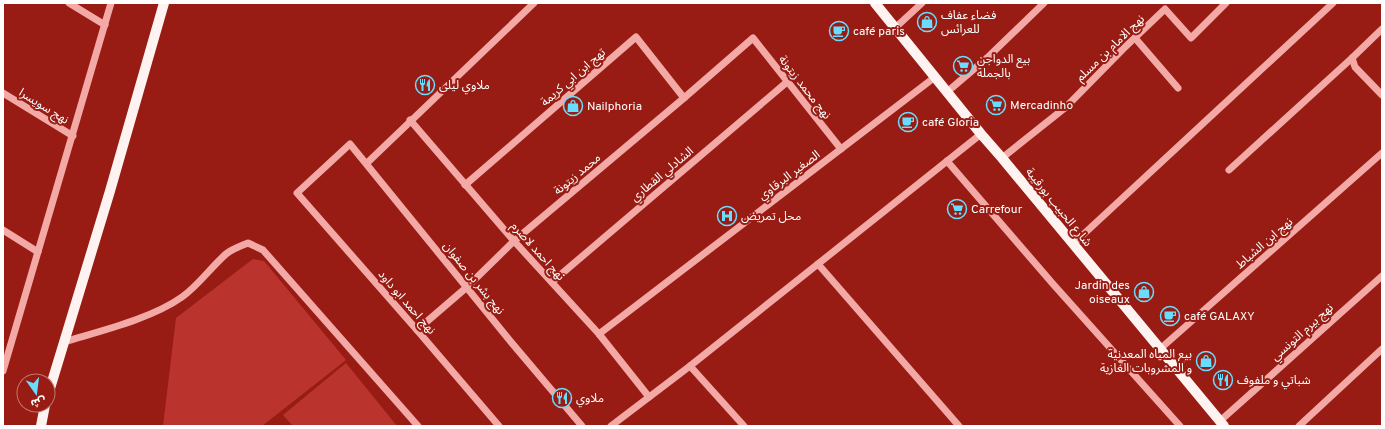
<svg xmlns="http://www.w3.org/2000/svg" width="1385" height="429" viewBox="0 0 1385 429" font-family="Overpass,'Noto Sans Arabic',sans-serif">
	<rect width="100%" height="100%" fill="#981c13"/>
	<g fill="#ba342d">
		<polygon points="253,259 264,261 346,360 262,426 163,426 176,318"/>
		<polygon points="346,363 397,426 293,426 283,415"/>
	</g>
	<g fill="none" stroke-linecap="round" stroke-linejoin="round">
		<g stroke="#f3a9a5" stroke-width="7">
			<polyline points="69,3 105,25"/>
			<polyline points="895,28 922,3"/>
			<polyline points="1382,29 1352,58 1355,67 1382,95"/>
			<polyline points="1135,38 1178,88"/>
			<polyline points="947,92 987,58 1044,3"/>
			<polyline points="3,93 73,136"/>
			<polyline points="410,120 514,241 599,334 649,397"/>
			<polyline points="1002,158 1066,107 1123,49 1165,9 1191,38 1226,3"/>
			<polyline points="947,161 1053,284 1180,426"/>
			<polyline points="367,163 534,3"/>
			<polyline points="1229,170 1352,58"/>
			<polyline points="465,185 636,37 684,98"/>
			<polyline points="3,230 38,252"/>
			<polyline points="1073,244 1333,3"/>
			<polyline points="818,264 959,426"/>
			<polyline points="552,282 787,82"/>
			<polyline points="417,330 467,287 514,241 684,98 753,38 841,149"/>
			<polyline points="599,334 935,77"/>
			<path d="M64,342C100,331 151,319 182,297C199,285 210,268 226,254C232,249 241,246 248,243L263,250L418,426"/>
			<polyline points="1160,349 1382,153"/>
			<polyline points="690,366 744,426"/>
			<polyline points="3,371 111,3"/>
			<polyline points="1220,421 1382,276"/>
			<polyline points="499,426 417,330 297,193 350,144 511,342 582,426"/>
			<polyline points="611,426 690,366 981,134"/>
			<polyline points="1299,426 1382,349"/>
		</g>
		<g stroke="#fff3f1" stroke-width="10">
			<polyline points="875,3 981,134 1002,158 1224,426"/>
			<polyline points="48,395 110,191 164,3"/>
			<polyline points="41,426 45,405"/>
		</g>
	</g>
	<defs>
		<g id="shop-ring" transform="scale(1)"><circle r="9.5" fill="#981c13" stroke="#67deff" stroke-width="1.5"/><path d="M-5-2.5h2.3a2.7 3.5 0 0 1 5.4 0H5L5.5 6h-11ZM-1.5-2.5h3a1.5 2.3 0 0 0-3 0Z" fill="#67deff"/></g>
		<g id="cafe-ring" transform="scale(1)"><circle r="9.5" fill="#981c13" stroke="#67deff" stroke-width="1.5"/><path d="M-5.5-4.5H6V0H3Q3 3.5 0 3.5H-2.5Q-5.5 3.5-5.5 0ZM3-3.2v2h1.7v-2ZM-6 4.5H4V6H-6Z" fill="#67deff"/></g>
		<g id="supermarket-ring" transform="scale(1)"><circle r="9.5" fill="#981c13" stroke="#67deff" stroke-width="1.5"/><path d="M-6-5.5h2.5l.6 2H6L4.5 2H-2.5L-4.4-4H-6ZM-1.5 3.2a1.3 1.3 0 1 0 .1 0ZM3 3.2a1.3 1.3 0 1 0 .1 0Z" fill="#67deff"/></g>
		<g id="restaurant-ring" transform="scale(1)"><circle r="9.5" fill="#981c13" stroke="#67deff" stroke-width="1.5"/><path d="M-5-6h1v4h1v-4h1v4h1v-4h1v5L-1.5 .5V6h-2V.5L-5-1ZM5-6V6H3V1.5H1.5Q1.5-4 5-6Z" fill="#67deff"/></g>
		<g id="hospital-ring" transform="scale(1)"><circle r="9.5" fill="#981c13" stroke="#67deff" stroke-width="1.5"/><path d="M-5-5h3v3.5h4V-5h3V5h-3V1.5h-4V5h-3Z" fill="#67deff"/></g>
	</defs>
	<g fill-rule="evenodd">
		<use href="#shop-ring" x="927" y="22"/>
		<use href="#cafe-ring" x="839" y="31"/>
		<use href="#supermarket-ring" x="963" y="66"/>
		<use href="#restaurant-ring" x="425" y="85"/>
		<use href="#supermarket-ring" x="996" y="105"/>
		<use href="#shop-ring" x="573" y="106"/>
		<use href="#cafe-ring" x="908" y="122"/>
		<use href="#supermarket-ring" x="957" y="209"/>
		<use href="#hospital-ring" x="727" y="216"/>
		<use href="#shop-ring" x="1144" y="292"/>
		<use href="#cafe-ring" x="1170" y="316"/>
		<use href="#shop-ring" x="1206" y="361"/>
		<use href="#restaurant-ring" x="1223" y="380"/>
		<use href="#restaurant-ring" x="562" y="398"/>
	</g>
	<g text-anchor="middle" stroke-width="4" stroke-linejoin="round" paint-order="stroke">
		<g font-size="12" fill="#fff" stroke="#981c13" text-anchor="start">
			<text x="941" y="19">فضاء عفاف<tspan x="941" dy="14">للعرائس</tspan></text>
			<text x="853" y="35">café paris</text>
			<text x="977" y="63">بيع الدواجن<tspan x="977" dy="14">بالجملة</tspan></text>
			<text x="439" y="89">ملاوي ليلى</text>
			<text x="1010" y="109">Mercadinho</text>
			<text x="587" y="110">Nailphoria</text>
			<text x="922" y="126">café Gloria</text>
			<text x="971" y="213">Carrefour</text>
			<text x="741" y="220">محل تمريض</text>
			<text x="1130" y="289" text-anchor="end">Jardin des<tspan x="1130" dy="14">oiseaux</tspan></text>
			<text x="1184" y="320">café GALAXY</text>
			<text x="1192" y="358" text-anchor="end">بيع المياه المعدنية<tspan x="1192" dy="14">و المشروبات الغازية</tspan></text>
			<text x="1237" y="384">شباتي و ملفوف</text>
			<text x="576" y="402">ملاوي</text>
		</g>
		<g font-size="12" fill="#fff" stroke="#981c13">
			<text transform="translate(1110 48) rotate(-44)" y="4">نهج الامام بن مسلم</text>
			<text transform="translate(573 77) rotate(-41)" y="4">تهج ابن ابي كريمة</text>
			<text transform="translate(805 87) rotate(52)" y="4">نهج محمد زيتونة</text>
			<text transform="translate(44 106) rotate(32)" y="4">نهج سويسرا</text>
			<text transform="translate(577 174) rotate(-40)" y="4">محمد زيتونة</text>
			<text transform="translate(662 174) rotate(-40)" y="4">الشادلي القطاري</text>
			<text transform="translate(789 175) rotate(-37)" y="4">الصغير البرقاوي</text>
			<text transform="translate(1059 207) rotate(51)" y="4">شارع الحبيب بورقيبة</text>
			<text transform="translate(1264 243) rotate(-41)" y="4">نهج ابن الشباط</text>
			<text transform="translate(538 251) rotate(48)" y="4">نهج احمد لاصرم</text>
			<text transform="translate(474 278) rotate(51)" y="4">نهج بشر بن صفوان</text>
			<text transform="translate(407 302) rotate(49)" y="4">نهج احمد ابو داود</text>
			<text transform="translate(1302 332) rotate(-42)" y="4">نهج بيرم التونسي</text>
		</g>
	</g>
	<rect width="1385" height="429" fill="none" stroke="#ffffff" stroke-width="8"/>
	<g transform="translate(36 393) rotate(166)"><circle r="19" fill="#981c13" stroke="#c17771"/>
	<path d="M0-3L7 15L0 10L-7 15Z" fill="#67deff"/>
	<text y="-6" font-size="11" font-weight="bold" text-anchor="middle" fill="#ffffff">ش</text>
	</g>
</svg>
